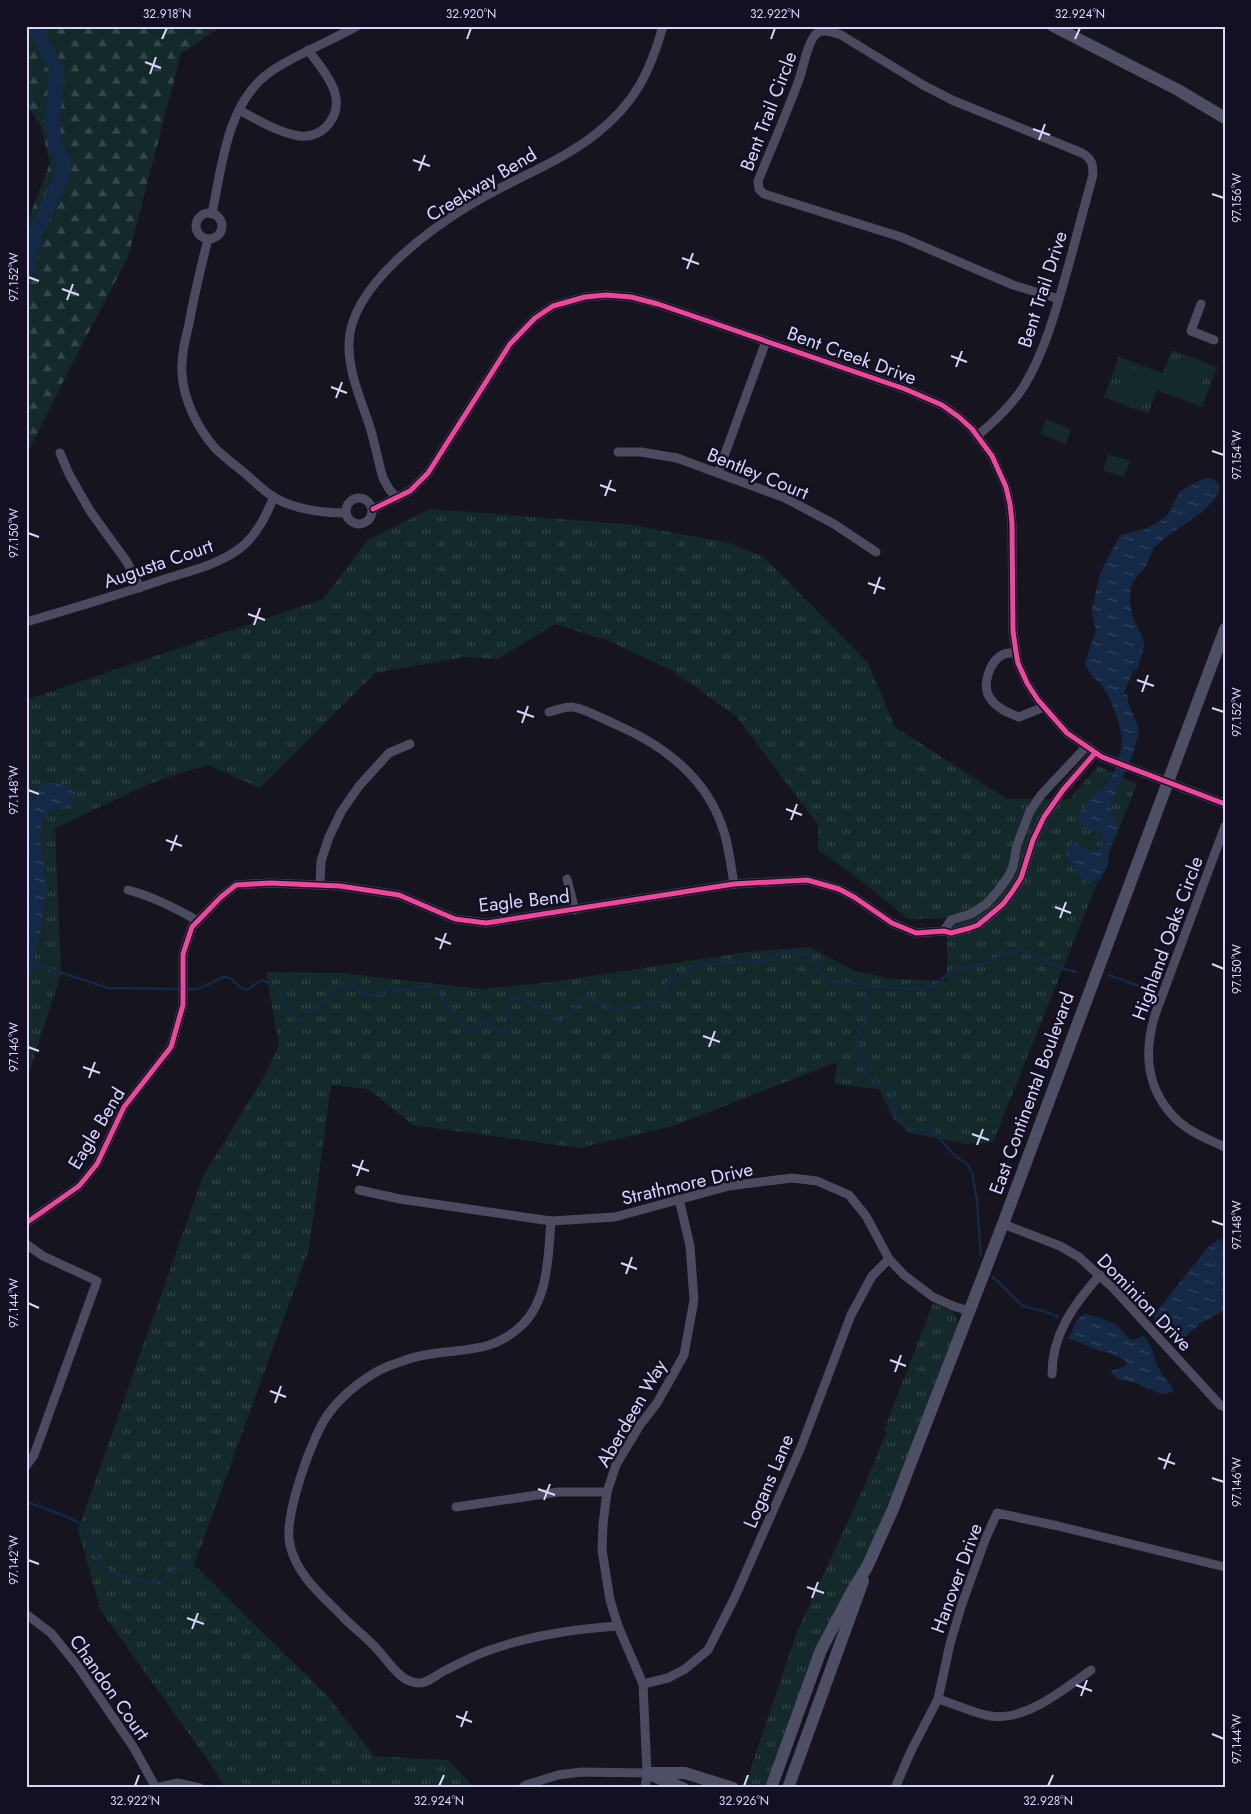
<svg xmlns="http://www.w3.org/2000/svg" width="1251" height="1814" viewBox="0 0 1251 1814" font-family="Jost,sans-serif">
	<defs>
		<pattern id="grass-tufts" width="24" height="20" patternUnits="userSpaceOnUse" patternTransform="scale(1.25)"><rect width="24" height="20" fill="#142929"/><path d="M3 7l-1-3M5 7V3M7 7l1-3M15 17l-1-3M17 17v-4M19 17l1-3" fill="none" stroke="#354749"/></pattern>
		<pattern id="forest-firs" width="22" height="20" patternUnits="userSpaceOnUse" patternTransform="scale(1.25)"><rect width="22" height="20" fill="#142929"/><path d="M5 1l3.5 6h-7zM16 11l3.5 6h-7z" fill="#354749"/></pattern>
		<pattern id="water-ripples" width="26" height="14" patternUnits="userSpaceOnUse" patternTransform="scale(1.25)"><rect width="26" height="14" fill="#142945"/><path d="M2 4q2-2 4 0t4 0M15 11q2-2 4 0t4 0" fill="none" stroke="#354761"/></pattern>
	</defs>
	<rect width="100%" height="100%" fill="#16141f"/>
	<g fill="url(#grass-tufts)">
		<polygon points="1172,350 1217,367 1202,407 1157,390 1148,414 1104,397 1119,357 1163,373"/>
		<polygon points="430,509 626,524 729,543 764,557 868,663 895,727 1007,799 1070,799 1098,766 1137,784 993,1142 966,1144 908,1132 893,1118 879,1089 834,1084 837,1062 673,1126 579,1148 413,1125 368,1089 331,1085 309,1249 194,1565 328,1696 374,1756 448,1760 475,1788 225,1788 214,1769 101,1611 78,1530 203,1176 265,1075 279,1045 266,972 341,973 480,989 552,982 747,952 810,947 855,971 891,979 947,981 947,918 908,919 851,873 818,850 818,825 736,716 671,670 609,641 555,624 498,659 464,657 375,673 260,788 207,765 151,783 55,828 61,974 26,1082 26,700 323,599 368,540"/>
		<path d="M933,1303L954,1312L958,1320L957,1328L869,1552L767,1782C760,1789 754,1788 745,1785L797,1632L863,1489L886,1433L884,1430Z"/>
	</g>
	<polygon fill="url(#forest-firs)" points="26,26 222,26 181,54 128,257 72,364 26,456 26,226 50,163 40,124 26,105"/>
	<g fill="#142929">
		<polygon points="1179,358 1208,369 1203,382 1174,371"/>
		<polygon points="1124,365 1153,375 1148,389 1119,378"/>
		<polygon points="1172,376 1201,387 1196,400 1167,389"/>
		<polygon points="1118,383 1147,394 1143,407 1114,396"/>
		<polygon points="1046,419 1071,429 1066,444 1040,434"/>
		<polygon points="1108,454 1130,461 1124,478 1103,470"/>
	</g>
	<g fill="url(#water-ripples)">
		<path d="M1205,478C1212,478 1217,481 1220,487C1215,512 1172,528 1156,546C1151,551 1150,560 1146,566C1142,572 1137,575 1134,581C1127,594 1130,610 1135,622C1138,630 1143,636 1144,644C1144,652 1139,662 1137,670L1134,669L1124,693L1128,696V702L1138,726L1139,733L1132,756L1110,806L1117,829L1116,835L1109,847L1108,865L1101,879L1087,883C1082,880 1067,861 1066,855C1064,851 1068,847 1071,844L1074,843L1093,853C1101,850 1105,841 1101,833C1095,828 1088,832 1081,827C1071,809 1102,792 1111,778C1116,770 1118,758 1121,749C1125,733 1111,696 1101,684C1094,677 1088,673 1085,663L1096,629L1092,616V608L1097,587L1102,569L1120,535L1145,529L1160,521L1167,515L1180,491Z"/>
		<path d="M45,782L64,785L75,791V799L69,806C57,810 47,810 42,823C36,838 44,857 45,873C48,912 33,956 26,995V800L36,799L39,786Z"/>
		<polygon points="1220,1239 1225,1239 1225,1310 1201,1323 1179,1342 1175,1340 1153,1316 1208,1247"/>
		<path d="M1085,1314C1091,1314 1115,1323 1119,1327C1124,1332 1126,1338 1133,1341L1143,1335C1155,1348 1152,1356 1160,1371C1164,1379 1171,1382 1173,1391L1167,1394L1158,1393L1136,1383L1117,1379L1110,1371L1124,1367L1127,1363L1126,1361L1110,1353L1100,1351L1068,1338C1073,1330 1075,1317 1085,1314Z"/>
	</g>
	<g fill="none" stroke-linecap="round" stroke-linejoin="round">
		<g stroke="#142945" stroke-width="2.5">
			<polyline points="26,961 108,988 180,989"/>
			<polyline points="1109,975 1145,988"/>
			<polyline points="866,985 866,1020 859,1033 857,1043 866,1073 876,1082 892,1090 895,1116 907,1129 929,1130 935,1133 955,1156 967,1164 972,1173 977,1201 981,1256"/>
			<path d="M185,989H198L224,977L230,978L243,989L248,990L258,982L263,980C289,994 280,1005 296,1021L302,1019L332,993L339,982L371,996L384,993L389,987C403,994 415,986 431,986L459,1018L466,1030L476,1032L485,1019L497,1030L504,1032L512,996C523,998 533,1003 542,1009C548,1014 554,1021 562,1023L582,999L587,996L615,1010L651,1001L665,1003L667,983L696,967L729,962L769,961L780,952L806,954L818,966L822,974L834,982L912,989L935,986L952,970L980,965L1016,950L1030,952L1059,967L1076,972"/>
			<polyline points="993,1277 1023,1306 1047,1312 1058,1317"/>
			<path d="M26,1502C36,1505 82,1521 86,1528C88,1531 88,1536 89,1539C94,1553 100,1566 113,1573L152,1583L162,1580L185,1563"/>
		</g>
		<polyline stroke="#142945" stroke-width="15" points="26,277 30,252 37,230 58,185 64,166 63,159 56,149 52,124 57,71 35,26"/>
		<g stroke="#4b4a5e" stroke-width="9">
			<path d="M239,110C258,120 279,133 300,136C309,137 318,134 325,128C352,101 325,73 308,50"/>
			<circle cx="209" cy="226" r="13"/>
			<path d="M212,214C222,165 227,100 273,70C299,53 329,42 357,26"/>
			<path d="M208,239C201,267 194,295 189,324C185,340 181,356 182,373C183,399 198,429 215,448C225,458 236,466 247,475C258,485 269,496 283,502C304,511 324,513 346,513"/>
			<polyline points="1201,304 1191,331 1214,340"/>
			<path d="M977,436C995,421 1012,405 1024,386C1045,351 1056,310 1067,271C1076,239 1084,207 1093,175C1093,164 1092,159 1082,153L952,100L923,85L841,35C833,33 822,27 815,35C806,46 803,71 797,85C785,117 771,149 758,181L759,189L764,194L901,237L1013,285L1059,299"/>
			<polyline points="618,452 641,452 677,458 785,498 834,524 876,552"/>
			<polyline points="60,453 69,474 90,511 127,562 140,588"/>
			<polyline points="718,473 766,341"/>
			<circle cx="359" cy="511" r="13"/>
			<path d="M397,498L389,489L383,478C378,461 375,444 370,427C361,400 348,372 349,343C350,286 431,228 475,202C515,178 561,162 597,133C635,103 650,72 663,26"/>
			<polyline points="373,509 410,491 428,473 510,344 535,318 553,306 585,297 606,295 631,297 658,304 905,389 942,405 959,417 972,429 992,456 1006,487 1010,504 1012,523 1013,631 1016,652 1018,663 1027,683 1038,700 1067,733 1102,757 1225,804"/>
			<path d="M26,622C74,608 121,594 168,578C194,570 223,563 244,545C259,531 266,515 274,497"/>
			<path d="M1016,652C1012,653 1008,653 1004,654C990,660 981,685 990,698C996,708 1009,713 1019,717L1044,707"/>
			<path d="M549,712C556,710 564,707 571,707C579,706 608,721 617,725C665,746 708,779 724,832C729,848 731,867 734,884"/>
			<path d="M1225,826L1156,1012C1143,1051 1146,1090 1177,1120C1190,1132 1209,1140 1225,1147"/>
			<polyline points="567,879 575,910"/>
			<polyline points="320,885 321,861 329,837 341,812 359,786 389,753 410,744"/>
			<path d="M128,890C154,897 175,908 198,921"/>
			<polyline points="944,931 951,920 971,914 986,904 997,892 1008,877 1013,867 1017,845 1030,811 1041,795 1086,747"/>
			<polyline points="359,1190 400,1199 551,1221 615,1217 729,1186 792,1178 817,1181 849,1195 866,1216 889,1259 904,1275 933,1297 953,1306 969,1311"/>
			<path d="M551,1221C548,1255 549,1299 522,1325C490,1356 459,1347 420,1356C410,1358 400,1362 391,1365C368,1374 344,1393 329,1413C312,1435 283,1518 290,1545C297,1576 323,1596 344,1618C354,1628 366,1637 376,1648C388,1660 400,1683 419,1683C429,1683 437,1674 446,1670C460,1663 475,1655 490,1650C532,1635 574,1629 618,1626"/>
			<polyline points="26,1223 79,1186 97,1164 124,1107 171,1047 183,1005 183,954 192,927 221,897 236,885 270,883 340,886 399,895 455,919 486,923 734,884 807,880 839,889 854,897 892,923 916,933 944,931 951,933 970,928 978,925 990,915 1003,904 1012,892 1021,878 1033,840 1044,817 1063,790 1095,753"/>
			<polyline points="1003,1224 1060,1246 1079,1257 1114,1289 1220,1405 1225,1407"/>
			<polyline points="26,1244 43,1256 97,1281 34,1455 26,1466"/>
			<path d="M1052,1374C1052,1334 1074,1304 1100,1275"/>
			<polyline points="456,1507 558,1492 607,1492"/>
			<polyline points="26,1614 51,1633 77,1665 134,1748 156,1788"/>
			<polyline points="643,1684 668,1678 685,1669 708,1650 735,1597 801,1447 851,1315 872,1276 889,1259"/>
			<path d="M938,1699C955,1704 973,1713 990,1716C1025,1722 1064,1689 1091,1670"/>
			<polyline points="155,1788 178,1783 200,1788"/>
			<polyline points="522,1788 526,1785 558,1775 581,1772 647,1773"/>
			<polyline points="645,1788 647,1773 643,1684 618,1626 610,1600 602,1550 603,1524 607,1492 616,1465 640,1425 657,1403 684,1355 694,1300 690,1246 679,1199"/>
			<polyline points="895,1788 911,1751 938,1699 950,1644 962,1604 985,1540 997,1513 1058,1526 1225,1567"/>
		</g>
		<g stroke="#4e4e65" stroke-width="12">
			<polyline points="1053,26 1178,90 1225,118"/>
			<polyline points="647,1773 685,1773 733,1788"/>
			<polyline points="651,1775 683,1788"/>
			<polyline points="771,1788 821,1650 851,1593 867,1567 893,1509 1003,1224 1225,629"/>
			<polyline points="788,1788 863,1581"/>
		</g>
		<g stroke="#131023" stroke-width="8">
			<g id="cycleway">
				<polyline points="373,509 410,491 428,473 510,344 535,318 553,306 585,297 606,295 631,297 658,304 905,389 942,405 959,417 972,429 992,456 1006,487 1010,504 1012,523 1013,631 1016,652 1018,663 1027,683 1038,700 1067,733 1102,757 1225,804"/>
				<polyline points="26,1223 79,1186 97,1164 124,1107 171,1047 183,1005 183,954 192,927 221,897 236,885 270,883 340,886 399,895 455,919 486,923 734,884 807,880 839,889 854,897 892,923 916,933 944,931 951,933 970,928 978,925 990,915 1003,904 1012,892 1021,878 1033,840 1044,817 1063,790 1095,753"/>
			</g>
		</g>
		<use href="#cycleway" stroke="#ed469a" stroke-width="5"/>
	</g>
	<path fill="none" stroke="#d8d6fb" stroke-width="2" d="M162,39L167,28M467,39L471,28M771,39L775,28M1075,39L1080,28M145,62L161,68M150,74L156,57M1033,129L1050,135M1039,140L1045,124M413,160L430,166M419,171L425,155M1212,194L1224,198M682,258L699,264M687,269L693,253M28,277L39,281M62,289L79,295M67,300L73,284M951,356L967,362M956,367L962,351M331,387L347,393M336,398L342,382M1212,451L1224,455M600,485L616,491M605,496L611,480M28,533L39,537M868,583L885,589M874,594L880,577M248,614L265,620M254,625L260,608M1137,680L1154,686M1142,692L1148,675M1212,708L1224,712M517,711L534,717M522,723L528,706M28,790L39,794M786,809L802,815M791,820L797,804M166,840L182,846M171,851L177,835M1055,907L1071,913M1060,918L1066,902M435,938L451,944M440,949L446,933M1212,964L1224,969M703,1036L720,1042M28,1047L39,1051M709,1047L715,1031M83,1067L100,1073M89,1078L95,1062M972,1134L989,1140M977,1145L983,1129M352,1165L369,1171M357,1176L363,1160M1212,1221L1224,1225M621,1263L637,1269M626,1274L632,1257M28,1303L39,1308M890,1360L906,1366M895,1372L901,1355M270,1391L286,1397M275,1403L281,1386M1158,1458L1175,1464M1164,1469L1170,1453M1212,1478L1224,1482M538,1489L555,1495M544,1500L550,1484M28,1560L39,1564M807,1587L824,1593M812,1598L818,1582M187,1618L204,1624M192,1629L198,1613M1076,1685L1092,1691M1081,1696L1087,1680M456,1716L472,1722M461,1727L467,1711M1212,1734L1224,1739M135,1786L139,1775M439,1786L444,1775M744,1786L748,1775M1048,1786L1053,1775"/>
	<g text-anchor="middle" stroke-width="5" stroke-linejoin="round" paint-order="stroke">
		<g font-size="19" fill="#d8d6fb" stroke="#131023">
			<text transform="translate(768 111) rotate(-69)" y="7">Bent Trail Circle</text>
			<text transform="translate(481 184) rotate(-31)" y="7">Creekway Bend</text>
			<text transform="translate(1042 289) rotate(-72)" y="7">Bent Trail Drive</text>
			<text transform="translate(852 355) rotate(20)" y="7">Bent Creek Drive</text>
			<text transform="translate(758 473) rotate(22)" y="7">Bentley Court</text>
			<text transform="translate(158 563) rotate(-19)" y="7">Augusta Court</text>
			<text transform="translate(524 900) rotate(-6)" y="7">Eagle Bend</text>
			<text transform="translate(1167 938) rotate(-70)" y="7">Highland Oaks Circle</text>
			<text transform="translate(1031 1093) rotate(-70)" y="7">East Continental Boulevard</text>
			<text transform="translate(96 1128) rotate(-59)" y="7">Eagle Bend</text>
			<text transform="translate(687 1183) rotate(-13)" y="7">Strathmore Drive</text>
			<text transform="translate(1145 1302) rotate(46)" y="7">Dominion Drive</text>
			<text transform="translate(631 1413) rotate(-60)" y="7">Aberdeen Way</text>
			<text transform="translate(768 1481) rotate(-67)" y="7">Logans Lane</text>
			<text transform="translate(956 1578) rotate(-70)" y="7">Hanover Drive</text>
			<text transform="translate(110 1687) rotate(55)" y="7">Chandon Court</text>
		</g>
	</g>
	<rect width="1251" height="1814" fill="none" stroke="#131023" stroke-width="55"/>
	<rect x="28" y="28" width="1196" height="1758" fill="none" stroke="#d8d6fb" stroke-width="2"/>
	<g font-size="12" text-anchor="middle" fill="#d8d6fb">
		<text x="167" y="18">32.918°N</text>
		<text x="471" y="18">32.920°N</text>
		<text x="775" y="18">32.922°N</text>
		<text x="1080" y="18">32.924°N</text>
		<text transform="translate(1237 198) rotate(-90)" y="4">97.156°W</text>
		<text transform="translate(14 277) rotate(-90)" y="4">97.152°W</text>
		<text transform="translate(1237 455) rotate(-90)" y="4">97.154°W</text>
		<text transform="translate(14 533) rotate(-90)" y="4">97.150°W</text>
		<text transform="translate(1237 712) rotate(-90)" y="4">97.152°W</text>
		<text transform="translate(14 790) rotate(-90)" y="4">97.148°W</text>
		<text transform="translate(1237 969) rotate(-90)" y="4">97.150°W</text>
		<text transform="translate(14 1047) rotate(-90)" y="4">97.146°W</text>
		<text transform="translate(1237 1225) rotate(-90)" y="4">97.148°W</text>
		<text transform="translate(14 1303) rotate(-90)" y="4">97.144°W</text>
		<text transform="translate(1237 1482) rotate(-90)" y="4">97.146°W</text>
		<text transform="translate(14 1560) rotate(-90)" y="4">97.142°W</text>
		<text transform="translate(1237 1739) rotate(-90)" y="4">97.144°W</text>
		<text x="135" y="1805">32.922°N</text>
		<text x="439" y="1805">32.924°N</text>
		<text x="744" y="1805">32.926°N</text>
		<text x="1048" y="1805">32.928°N</text>
	</g>
</svg>
